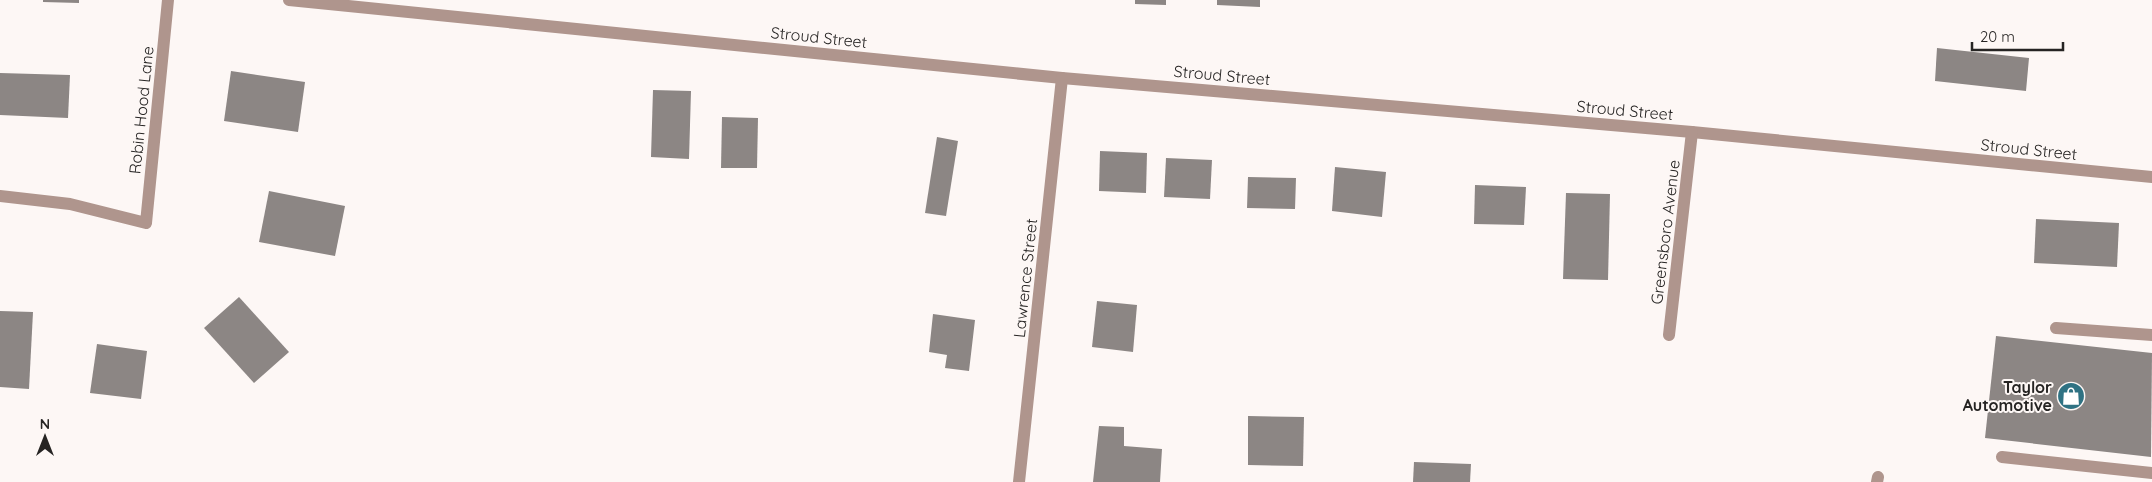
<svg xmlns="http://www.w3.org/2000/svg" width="2152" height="482" viewBox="0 0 2152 482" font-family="Quicksand,sans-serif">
	<rect width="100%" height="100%" fill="#fdf7f5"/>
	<g fill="#8c8684">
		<polygon points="43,0 79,0 79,3 43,2"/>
		<polygon points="1135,0 1166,0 1166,5 1135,4"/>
		<polygon points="1217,0 1260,0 1260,7 1217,5"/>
		<polygon points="1937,48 2029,58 2026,91 1935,81"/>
		<polygon points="231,71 305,82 298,132 224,121"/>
		<polygon points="0,73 70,75 68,118 0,115"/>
		<polygon points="653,90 691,91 689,159 651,157"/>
		<polygon points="722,117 758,118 757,168 721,168"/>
		<polygon points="937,137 958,141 946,216 925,213"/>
		<polygon points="1100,151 1147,153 1146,193 1099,191"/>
		<polygon points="1166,158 1212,160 1210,199 1164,197"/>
		<polygon points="1335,167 1386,172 1382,217 1332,211"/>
		<polygon points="1248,177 1296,178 1295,209 1247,208"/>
		<polygon points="1475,185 1526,187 1524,225 1474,224"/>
		<polygon points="269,191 345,206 335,256 259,242"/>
		<polygon points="1566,193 1610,194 1608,280 1563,279"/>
		<polygon points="2036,219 2119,223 2117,267 2034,263"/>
		<polygon points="239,297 289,352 254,383 204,328"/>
		<polygon points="1097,301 1137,305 1133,352 1092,347"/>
		<polygon points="0,311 33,312 29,389 0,387"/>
		<polygon points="933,314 975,320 969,371 945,368 947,355 929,352"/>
		<polygon points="1996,336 2152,353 2151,457 1985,438"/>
		<polygon points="97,344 147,351 141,399 90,393"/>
		<polygon points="1248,416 1304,417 1303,466 1248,465"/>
		<polygon points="1099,426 1124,427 1124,446 1162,449 1160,482 1093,482"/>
		<polygon points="1414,462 1471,464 1470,482 1413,482"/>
	</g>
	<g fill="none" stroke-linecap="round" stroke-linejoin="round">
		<g stroke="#af958d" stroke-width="12">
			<polyline points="2056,328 2152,335"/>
			<polyline points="2002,457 2152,473"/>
			<polyline points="1877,482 1878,477"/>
		</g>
		<g stroke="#af958d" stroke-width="12">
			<polyline points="289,0 1062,78 1692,132 2152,177"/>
			<polyline points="0,196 70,204 146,223 168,0"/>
			<polyline points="1669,335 1692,132"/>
			<polyline points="1019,482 1062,78"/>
		</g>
	</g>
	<defs>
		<g id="shop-disc" transform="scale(1.4375)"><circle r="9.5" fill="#2f7283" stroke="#fdf7f5"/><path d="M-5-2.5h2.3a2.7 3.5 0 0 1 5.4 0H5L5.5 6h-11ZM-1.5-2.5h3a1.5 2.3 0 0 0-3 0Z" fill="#fff"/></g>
	</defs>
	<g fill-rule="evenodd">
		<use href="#shop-disc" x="2071" y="396"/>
	</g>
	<g text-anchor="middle" stroke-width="4" stroke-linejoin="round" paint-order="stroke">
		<g font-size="16" fill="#262423" stroke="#fdf7f5">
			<text transform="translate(819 37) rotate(6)" y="6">Stroud Street</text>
			<text transform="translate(1222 75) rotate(5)" y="6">Stroud Street</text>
			<text transform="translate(141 110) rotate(-84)" y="6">Robin Hood Lane</text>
			<text transform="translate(1625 110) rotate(5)" y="6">Stroud Street</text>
			<text transform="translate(2029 149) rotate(6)" y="6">Stroud Street</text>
			<text transform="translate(1665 232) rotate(-83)" y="6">Greensboro Avenue</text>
			<text transform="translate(1025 278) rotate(-84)" y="6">Lawrence Street</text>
		</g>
		<g font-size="16" font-weight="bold" fill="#262423" stroke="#fdf7f5" text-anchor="end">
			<text x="2052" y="393">Taylor<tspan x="2052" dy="18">Automotive</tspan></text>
		</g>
	</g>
	<g transform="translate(45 437)" stroke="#fdf7f5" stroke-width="4" paint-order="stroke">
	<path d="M0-4L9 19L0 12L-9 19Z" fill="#262423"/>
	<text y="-8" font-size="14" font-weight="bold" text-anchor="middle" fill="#262423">N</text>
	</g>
	<path d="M1972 42v8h91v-8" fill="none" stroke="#262423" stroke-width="2.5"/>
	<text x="1980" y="42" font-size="15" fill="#262423" stroke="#fdf7f5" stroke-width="4" paint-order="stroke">20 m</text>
</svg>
